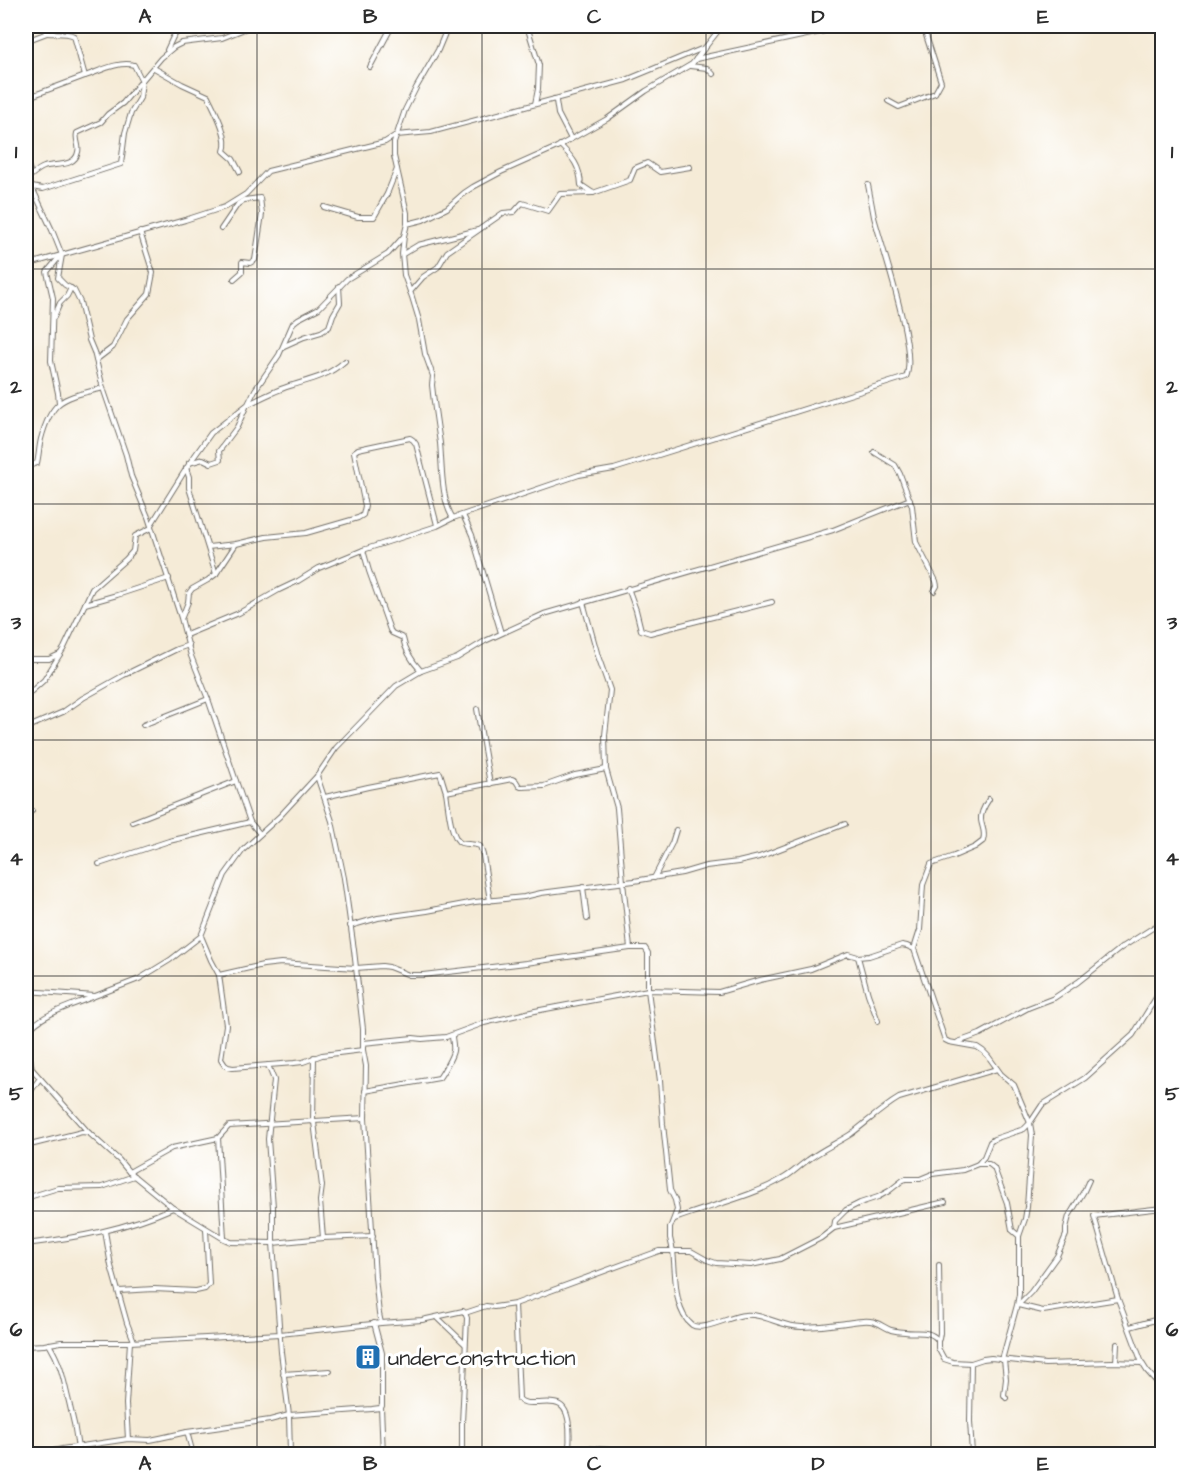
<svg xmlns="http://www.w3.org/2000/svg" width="1188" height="1480" viewBox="0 0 1188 1480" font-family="'Architects Daughter',sans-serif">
	<rect width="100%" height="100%" fill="#fff"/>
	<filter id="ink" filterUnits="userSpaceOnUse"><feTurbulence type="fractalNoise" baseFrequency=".0167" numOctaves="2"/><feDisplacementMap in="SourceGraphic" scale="12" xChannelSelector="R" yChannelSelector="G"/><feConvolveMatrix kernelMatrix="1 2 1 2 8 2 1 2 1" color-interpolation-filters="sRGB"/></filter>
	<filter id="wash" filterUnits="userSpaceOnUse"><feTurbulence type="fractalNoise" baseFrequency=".008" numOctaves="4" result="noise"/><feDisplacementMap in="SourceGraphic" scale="24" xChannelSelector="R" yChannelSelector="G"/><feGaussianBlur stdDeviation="1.35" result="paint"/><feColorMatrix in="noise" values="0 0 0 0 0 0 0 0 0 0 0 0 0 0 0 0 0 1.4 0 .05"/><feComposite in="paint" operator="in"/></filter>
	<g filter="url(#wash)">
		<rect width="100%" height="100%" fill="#f5ebd7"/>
	</g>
	<g filter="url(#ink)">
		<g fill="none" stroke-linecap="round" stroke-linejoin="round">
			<g stroke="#726e67" stroke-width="6">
				<g id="street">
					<polyline points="527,26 539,65 538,89 535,104"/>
					<polyline points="26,41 47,33"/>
					<polyline points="167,50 173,37 183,26"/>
					<polyline points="696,59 848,26"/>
					<polyline points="690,66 707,68 713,74"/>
					<polyline points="370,67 392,26"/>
					<path d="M154,68L182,84L208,96C214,109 230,137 224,151L233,159L240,172"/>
					<polyline points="26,98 85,76"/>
					<polyline points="554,99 556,101 558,114 571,139"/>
					<polyline points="888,101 899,107 935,93 941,82 923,26"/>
					<path d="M560,145C573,158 580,166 581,185L593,193L630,180L635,168L647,163L660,172L690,167"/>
					<polyline points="26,160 30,171 28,179 52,230 62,255 58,278 65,285 74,290 80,302 89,340 94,352 103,388 126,455 131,476 148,517 181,618 191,656 208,699 250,822 260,834"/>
					<path d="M28,178C33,174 38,169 44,167C54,163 75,168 78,152C80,146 75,140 77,133L101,122L108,114L123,103L161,58L174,47L182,43L222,38L252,26"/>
					<path d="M26,186L43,189L121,164L125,133L131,113L140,98L142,81L134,65C118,61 100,71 85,76L74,36C66,32 56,34 47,33L45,26"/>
					<polyline points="324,207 358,217 374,217 387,194 397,169"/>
					<polyline points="407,224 423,220 447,208 464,193 473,187 501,172 557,147 607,119 646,91 692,64 722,26"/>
					<polyline points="221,229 238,204 244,200 260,198 262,214 255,260 250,263 242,262 242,272 234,279"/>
					<path d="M404,236L402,254L404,275L412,297L419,320L425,354L433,376L432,385C434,404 437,424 440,443C442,463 441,501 453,518"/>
					<polyline points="403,254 418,245 478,230"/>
					<polyline points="26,265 185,220 225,207 246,194 268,171 385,142 396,135 431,132 626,80 706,47"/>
					<polyline points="410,292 423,277 438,267 447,252 503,213 514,212 522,203 548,211 560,194 593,193"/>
					<polyline points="54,317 60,303 67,296 71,288"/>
					<polyline points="284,346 304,337 321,332 329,327 333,315 340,303 339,286"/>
					<polyline points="96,360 113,347 127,319 149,294 153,273 140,232"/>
					<polyline points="59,403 58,393 51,361 53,298 47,272 61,255"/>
					<path d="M249,404C263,397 278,389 293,385C313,379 328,376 345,361"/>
					<polyline points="874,452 895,465 900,474 912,506 916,542 936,581 937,586 934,591"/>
					<polyline points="189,463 203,459 211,463 220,460 219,451 237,427 246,407"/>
					<path d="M26,467L37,463C39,455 39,447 41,439C52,397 65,398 103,388"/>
					<polyline points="186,468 189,477 189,488 216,574"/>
					<polyline points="463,515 472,535 501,633"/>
					<polyline points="151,525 191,461 211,433 248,404 255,390 279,355 293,323 298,319 319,308 347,279 388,254 404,236 407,224 407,213 394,156 394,143 405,110 416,88 438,50 448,26"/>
					<polyline points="208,547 236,544 266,537 306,533 358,518 363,515 365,506 354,452 358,449 410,438 413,440 416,444 437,525"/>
					<polyline points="628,588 636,610 641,630 650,633 772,602"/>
					<polyline points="583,602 598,656 610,690 605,735 606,769 617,808 623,882 630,948"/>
					<polyline points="85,604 117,595 169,578"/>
					<polyline points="182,617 188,602 189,593 192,589 208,580 216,574 236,544"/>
					<polyline points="186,635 239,613 279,590 298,581 319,568 363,550"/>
					<polyline points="26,659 49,659 60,654"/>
					<path d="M421,671C412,661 405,651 403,638L392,633L390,630L369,571L363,550L437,526L453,518L579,475L614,469L906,377C918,351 882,248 874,217C872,206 870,195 868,185"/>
					<polyline points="26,696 44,680 64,648 92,589 126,559 133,551 135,536 151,528"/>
					<polyline points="477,709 490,784"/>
					<polyline points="143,725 208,699"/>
					<polyline points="26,728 63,712 83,698 124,675 177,649 189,645"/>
					<polyline points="317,776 332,821 344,878 354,950 363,1029 363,1050 366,1066 365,1118 375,1277 379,1314 381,1323"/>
					<polyline points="446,792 512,779 516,781 519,786 521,787 544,786 575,775 606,769"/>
					<path d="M325,797L368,787L440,773C442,779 444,786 446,792C448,802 450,839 461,843C467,845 471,843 480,846L483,855L490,901"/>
					<polyline points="26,814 32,811"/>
					<polyline points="132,822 236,781"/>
					<polyline points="99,864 169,841 250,822"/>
					<polyline points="654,878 672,843 676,830"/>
					<polyline points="583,887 587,919"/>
					<polyline points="350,926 378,918 427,911 475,902 524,897 541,893 634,881 682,873 706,866 738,862 759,857 845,824"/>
					<polyline points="201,936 211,960 219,975 226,1025 221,1059 225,1065 228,1067 233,1068 294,1063 303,1062 322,1055 363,1050"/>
					<path d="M914,949L920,930L923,885L931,864L954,856L975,847L983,841C986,832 982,828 981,820C980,813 985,805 989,799"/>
					<polyline points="858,957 868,994 878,1021"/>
					<polyline points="219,975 263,965 281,963 356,968 382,966 389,967 409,975 423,975 526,963 630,948 645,948 648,953 648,990 660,1081 663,1124 670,1190 675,1200 677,1210 670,1228 670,1238 673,1251"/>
					<polyline points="26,991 95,996 139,979 170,960 201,936 225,875 243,850 280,816 317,776 336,748 396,686 421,671 457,658 485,641 544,614 833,530 910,499"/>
					<path d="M26,1033C41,1014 70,1006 93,997"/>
					<polyline points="26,1035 32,1069 40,1078 26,1098"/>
					<polyline points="958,1042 980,1034 1028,1008 1054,998 1078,982 1121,948 1162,922"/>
					<polyline points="363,1043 413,1038 422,1039 446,1037 484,1023 535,1011 648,990 719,992 760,980 811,969 848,954 858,957 869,956 902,945 907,946 914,949 945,1040 949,1042 977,1047 983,1051 988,1056 1001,1074 1014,1085 1030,1123 1032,1135 1027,1207 1025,1219 1019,1236 1019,1294 1017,1305 1002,1360"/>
					<polyline points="268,1065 274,1080 268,1139 273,1207 273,1243 281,1352 289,1415 290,1454"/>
					<polyline points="40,1078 89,1133 119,1160 129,1172 173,1208 224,1239 231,1242 273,1243 323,1238 373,1236"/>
					<path d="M365,1091L439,1078C442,1074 452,1057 453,1051C454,1046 452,1040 452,1036"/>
					<polyline points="313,1122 314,1057"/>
					<polyline points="314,1122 322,1186 320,1201 323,1238"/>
					<polyline points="218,1138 224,1238"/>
					<polyline points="26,1146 82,1132 89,1133"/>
					<polyline points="978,1164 989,1164 994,1168 1007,1203 1012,1230 1019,1236"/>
					<polyline points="129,1172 172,1148 218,1138 229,1126 365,1118"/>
					<polyline points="26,1198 58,1188 102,1187 134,1176"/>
					<path d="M675,1219C711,1205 749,1198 782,1179C792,1174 799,1166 808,1160C821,1150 837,1143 851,1134C867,1122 882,1108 899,1098L997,1069"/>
					<polyline points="834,1228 835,1221 846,1210 860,1203 878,1197 889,1191 903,1180 906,1179 920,1179 932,1174 963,1170 978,1164 984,1157 990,1142 994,1139 1024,1129 1030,1123 1042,1105 1085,1078 1133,1035 1162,988"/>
					<polyline points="105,1231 111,1266 127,1323 134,1341"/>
					<path d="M26,1244C76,1238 126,1229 173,1208"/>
					<path d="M673,1251C676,1272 673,1311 692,1325C702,1332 731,1316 744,1315C764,1313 780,1327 802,1327C814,1327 826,1326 838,1324C849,1323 860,1320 870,1321C879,1322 883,1327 891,1330C895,1331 900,1332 905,1332C917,1334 929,1329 938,1340V1348L944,1359L953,1362L971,1363"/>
					<polyline points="119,1291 154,1289 196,1291 205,1289 209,1284 206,1229"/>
					<path d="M515,1304L519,1399C524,1404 530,1403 537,1403C544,1403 553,1401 560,1405C572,1412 570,1443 568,1454"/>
					<polyline points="1018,1305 1031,1292 1057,1256 1066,1235 1066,1228 1069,1216 1084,1191 1089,1180"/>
					<polyline points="1018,1305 1043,1311 1118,1299"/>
					<polyline points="465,1313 486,1306 494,1307 515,1304 659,1251 691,1251 707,1260 716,1263 751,1265 780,1259 821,1238 834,1228 945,1202"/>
					<polyline points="438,1318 465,1344"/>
					<polyline points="1130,1327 1162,1318"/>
					<polyline points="939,1339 940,1333 939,1265"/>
					<path d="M49,1344C62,1366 63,1378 69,1402C73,1417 76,1432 78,1448"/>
					<polyline points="26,1346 44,1345 61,1342 130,1342 280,1334 381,1323 422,1320 463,1311 465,1313 467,1318 462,1423 462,1454"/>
					<polyline points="1004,1360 1006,1379 1004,1395 1006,1398"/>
					<polyline points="1116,1362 1117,1344"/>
					<polyline points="1142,1363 1118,1299 1094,1216 1162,1208"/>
					<polyline points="283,1374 330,1371"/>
					<polyline points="381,1407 383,1454"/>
					<polyline points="187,1432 193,1454"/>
					<polyline points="128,1439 126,1404 130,1342"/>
					<polyline points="569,1447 638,1452 684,1452 704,1454"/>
					<polyline points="40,1454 62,1449 128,1439 150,1440 160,1438 187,1432 270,1420 289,1415 372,1409 380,1408 382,1406 382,1353 374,1323"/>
					<polyline points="972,1454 970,1421 971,1363 983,1359 991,1358 1045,1364 1112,1362 1142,1363 1147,1371 1162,1388"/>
				</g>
			</g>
			<use href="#street" stroke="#fff" stroke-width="4"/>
		</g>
	</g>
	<path fill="none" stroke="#2b2b2b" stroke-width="1.5" stroke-opacity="0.55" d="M257,26V1454M482,26V1454M706,26V1454M931,26V1454M26,269H1162M26,504H1162M26,740H1162M26,976H1162M26,1211H1162"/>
	<defs>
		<g id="building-square" transform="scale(1.35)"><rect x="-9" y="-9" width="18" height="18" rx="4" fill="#1f6fb2" stroke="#fff"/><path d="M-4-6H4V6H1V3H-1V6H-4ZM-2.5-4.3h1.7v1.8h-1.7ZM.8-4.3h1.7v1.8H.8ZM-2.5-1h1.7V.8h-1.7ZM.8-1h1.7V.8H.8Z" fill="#fff"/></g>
	</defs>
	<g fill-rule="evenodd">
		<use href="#building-square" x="368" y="1357"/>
	</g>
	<g text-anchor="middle" stroke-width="6" stroke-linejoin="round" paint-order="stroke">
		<g font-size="22" fill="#2b2b2b" stroke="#fff" text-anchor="start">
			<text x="388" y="1365">underconstruction</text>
		</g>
	</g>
	<rect width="1188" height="1480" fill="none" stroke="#fff" stroke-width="66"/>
	<rect x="33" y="33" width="1122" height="1414" fill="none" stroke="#2b2b2b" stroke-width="2"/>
	<g font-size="20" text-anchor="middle" font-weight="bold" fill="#2b2b2b">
		<text x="145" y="23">A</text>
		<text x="370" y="23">B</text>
		<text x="594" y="23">C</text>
		<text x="818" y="23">D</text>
		<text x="1043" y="23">E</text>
		<text x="16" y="158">1</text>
		<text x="1172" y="158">1</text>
		<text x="16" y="393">2</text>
		<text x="1172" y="393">2</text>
		<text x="16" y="629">3</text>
		<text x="1172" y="629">3</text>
		<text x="16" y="865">4</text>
		<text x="1172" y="865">4</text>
		<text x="16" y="1100">5</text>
		<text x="1172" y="1100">5</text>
		<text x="16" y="1336">6</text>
		<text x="1172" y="1336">6</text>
		<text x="145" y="1470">A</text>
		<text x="370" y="1470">B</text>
		<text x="594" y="1470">C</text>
		<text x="818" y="1470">D</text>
		<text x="1043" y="1470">E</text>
	</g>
</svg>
